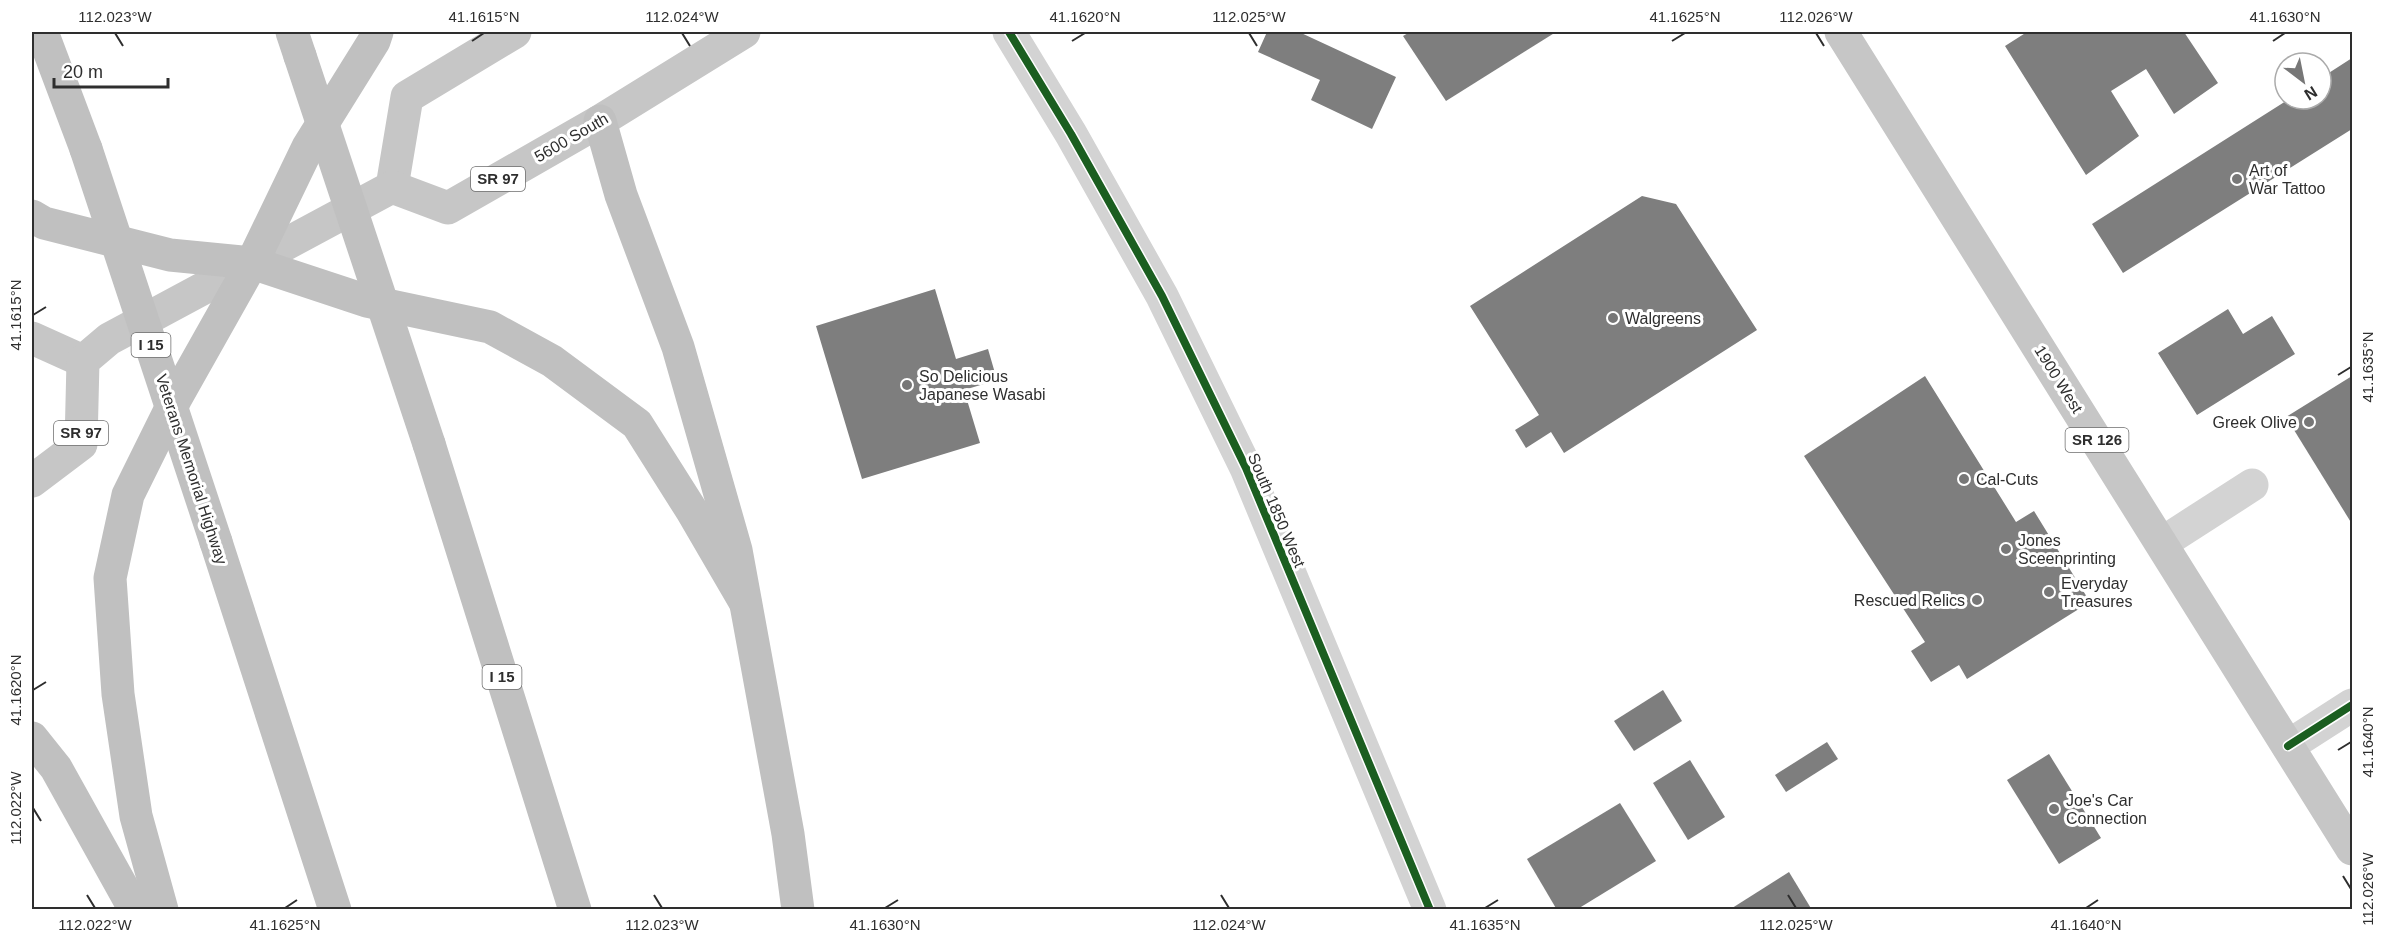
<svg xmlns="http://www.w3.org/2000/svg" width="2384" height="941" viewBox="0 0 2384 941" font-family="Helvetica,sans-serif">
	<rect width="100%" height="100%" fill="#fff"/>
	<g fill="#7e7e7e">
		<polygon points="1267,32 1299,32 1396,77 1372,129 1311,100 1320,80 1258,52"/>
		<polygon points="1410,32 1556,32 1446,101 1403,36"/>
		<polygon points="2027,32 2184,32 2218,83 2174,114 2146,69 2111,91 2139,136 2086,175 2005,46"/>
		<polygon points="2352,58 2352,129 2123,273 2092,224 2289,99 2321,99 2321,78"/>
		<polygon points="1642,196 1676,204 1757,330 1564,453 1551,432 1526,448 1515,430 1539,415 1470,306"/>
		<polygon points="935,289 956,359 988,349 997,380 964,390 980,443 862,479 816,326"/>
		<polygon points="2228,309 2243,334 2272,316 2295,354 2197,415 2158,353"/>
		<polygon points="1925,376 2016,522 2034,511 2090,602 1967,679 1959,665 1931,682 1911,651 1925,642 1804,456"/>
		<polygon points="2352,376 2352,524 2286,417"/>
		<polygon points="1663,690 1682,721 1634,751 1614,721"/>
		<polygon points="1827,742 1838,759 1786,792 1775,775"/>
		<polygon points="2049,754 2101,838 2059,864 2007,780"/>
		<polygon points="1690,760 1725,817 1688,840 1653,783"/>
		<polygon points="1620,803 1656,861 1576,910 1557,910 1527,859"/>
		<polygon points="1789,872 1812,910 1729,910"/>
	</g>
	<g fill="none" stroke-linecap="round" stroke-linejoin="round">
		<g stroke="#d3d3d3" stroke-width="33">
			<polyline points="1009,32 1071,134 1162,296 1246,468 1430,910"/>
			<polyline points="2162,543 2252,485"/>
			<polyline points="2288,746 2352,705"/>
		</g>
		<g stroke="#c6c6c6" stroke-width="33">
			<polyline points="1841,32 2352,849"/>
			<polyline points="392,187 407,97 515,32"/>
			<polyline points="32,338 83,361"/>
			<polyline points="32,481 81,444 83,361 109,339 392,187 448,208 600,121 744,32"/>
		</g>
		<g stroke="#c0c0c0" stroke-width="33">
			<polyline points="42,32 86,149"/>
			<polyline points="292,32 300,56"/>
			<polyline points="600,121 621,195 678,347 736,550 788,834 798,910"/>
			<polyline points="32,216 44,223 170,255 252,263 367,301 490,327 552,361 637,424 692,511 745,602"/>
			<polyline points="429,444 575,910"/>
			<polyline points="216,542 335,910"/>
			<polyline points="32,738 56,768 135,910"/>
			<polyline points="162,910 136,816 118,694 110,578 128,495 176,398 252,263 308,147 374,41 377,32"/>
		</g>
		<g stroke="#c0c0c0" stroke-width="33">
			<polyline points="300,56 429,444"/>
			<polyline points="86,149 216,542"/>
		</g>
		<g stroke="#fff" stroke-width="11">
			<g id="cycleway">
				<polyline points="1009,32 1071,134 1162,296 1246,468 1430,910"/>
				<polyline points="2288,746 2352,705"/>
			</g>
		</g>
		<use href="#cycleway" stroke="#1b5e20" stroke-width="8"/>
	</g>
	<path fill="none" stroke="#2e2e2e" stroke-width="2" d="M115,33L123,46M682,33L690,46M1249,33L1257,46M1816,33L1824,46M472,41L484,33M1072,41L1085,33M1672,41L1685,33M2273,41L2285,33M33,315L46,307M2338,375L2351,367M33,690L46,682M2338,750L2351,742M33,808L41,821M2343,876L2351,889M87,895L95,908M654,895L662,908M1221,895L1229,908M1788,895L1796,908M285,908L297,900M885,908L898,900M1485,908L1498,900M2086,908L2098,900"/>
	<g fill="#777" stroke="#fff" stroke-width="2">
		<circle cx="2237" cy="179" r="6"/>
		<circle cx="1613" cy="318" r="6"/>
		<circle cx="907" cy="385" r="6"/>
		<circle cx="2309" cy="422" r="6"/>
		<circle cx="1964" cy="479" r="6"/>
		<circle cx="2006" cy="549" r="6"/>
		<circle cx="2049" cy="592" r="6"/>
		<circle cx="1977" cy="600" r="6"/>
		<circle cx="2054" cy="809" r="6"/>
	</g>
	<g text-anchor="middle" stroke-width="6" stroke-linejoin="round" paint-order="stroke">
		<g fill="#fff" stroke="#6d6d6d" stroke-width="1.5">
			<rect x="471" y="167" width="54" height="24" rx="4.5"/>
			<rect x="131.5" y="333" width="39" height="24" rx="4.5"/>
			<rect x="54" y="421" width="54" height="24" rx="4.5"/>
			<rect x="2065.5" y="428" width="63" height="24" rx="4.5"/>
			<rect x="482.5" y="665" width="39" height="24" rx="4.5"/>
		</g>
		<g font-size="15" font-weight="bold" fill="#2e2e2e">
			<text x="498" y="184">SR 97</text>
			<text x="151" y="350">I 15</text>
			<text x="81" y="438">SR 97</text>
			<text x="2097" y="445">SR 126</text>
			<text x="502" y="682">I 15</text>
		</g>
		<g font-size="16" fill="#2e2e2e" stroke="#fff">
			<text transform="translate(571 137) rotate(-30)" y="6">5600 South</text>
			<text transform="translate(2059 379) rotate(58)" y="6">1900 West</text>
			<text transform="translate(192 469) rotate(72)" y="6">Veterans Memorial Highway</text>
			<text transform="translate(1277 510) rotate(67)" y="6">South 1850 West</text>
		</g>
		<g font-size="16" fill="#2e2e2e" stroke="#fff" text-anchor="start">
			<text x="2249" y="176">Art of<tspan x="2249" dy="18">War Tattoo</tspan></text>
			<text x="1625" y="324">Walgreens</text>
			<text x="919" y="382">So Delicious<tspan x="919" dy="18">Japanese Wasabi</tspan></text>
			<text x="2297" y="428" text-anchor="end">Greek Olive</text>
			<text x="1976" y="485">Cal-Cuts</text>
			<text x="2018" y="546">Jones<tspan x="2018" dy="18">Sceenprinting</tspan></text>
			<text x="2061" y="589">Everyday<tspan x="2061" dy="18">Treasures</tspan></text>
			<text x="1965" y="606" text-anchor="end">Rescued Relics</text>
			<text x="2066" y="806">Joe's Car<tspan x="2066" dy="18">Connection</tspan></text>
		</g>
	</g>
	<rect width="2384" height="941" fill="none" stroke="#ffffff" stroke-width="66"/>
	<g transform="translate(2303 81) rotate(148)"><circle r="28" fill="#ffffff" stroke="#ababab" stroke-width="1.5"/>
	<path d="M0-4.5L10 22L0 15L-10 22Z" fill="#777777"/>
	<text y="-9" font-size="16" font-weight="bold" text-anchor="middle" fill="#2e2e2e">N</text>
	</g>
	<path d="M54 78v9h114v-9" fill="none" stroke="#2e2e2e" stroke-width="3"/>
	<text x="63" y="78" font-size="18" fill="#2e2e2e" stroke="#ffffff" stroke-width="4.5" paint-order="stroke">20 m</text>
	<rect x="33" y="33" width="2318" height="875" fill="none" stroke="#2e2e2e" stroke-width="2"/>
	<g font-size="15" text-anchor="middle" fill="#2e2e2e">
		<text x="115" y="22">112.023°W</text>
		<text x="484" y="22">41.1615°N</text>
		<text x="682" y="22">112.024°W</text>
		<text x="1085" y="22">41.1620°N</text>
		<text x="1249" y="22">112.025°W</text>
		<text x="1685" y="22">41.1625°N</text>
		<text x="1816" y="22">112.026°W</text>
		<text x="2285" y="22">41.1630°N</text>
		<text transform="translate(16 315) rotate(-90)" y="5">41.1615°N</text>
		<text transform="translate(2368 367) rotate(-90)" y="5">41.1635°N</text>
		<text transform="translate(16 690) rotate(-90)" y="5">41.1620°N</text>
		<text transform="translate(2368 742) rotate(-90)" y="5">41.1640°N</text>
		<text transform="translate(16 808) rotate(-90)" y="5">112.022°W</text>
		<text transform="translate(2368 889) rotate(-90)" y="5">112.026°W</text>
		<text x="95" y="930">112.022°W</text>
		<text x="285" y="930">41.1625°N</text>
		<text x="662" y="930">112.023°W</text>
		<text x="885" y="930">41.1630°N</text>
		<text x="1229" y="930">112.024°W</text>
		<text x="1485" y="930">41.1635°N</text>
		<text x="1796" y="930">112.025°W</text>
		<text x="2086" y="930">41.1640°N</text>
	</g>
</svg>
